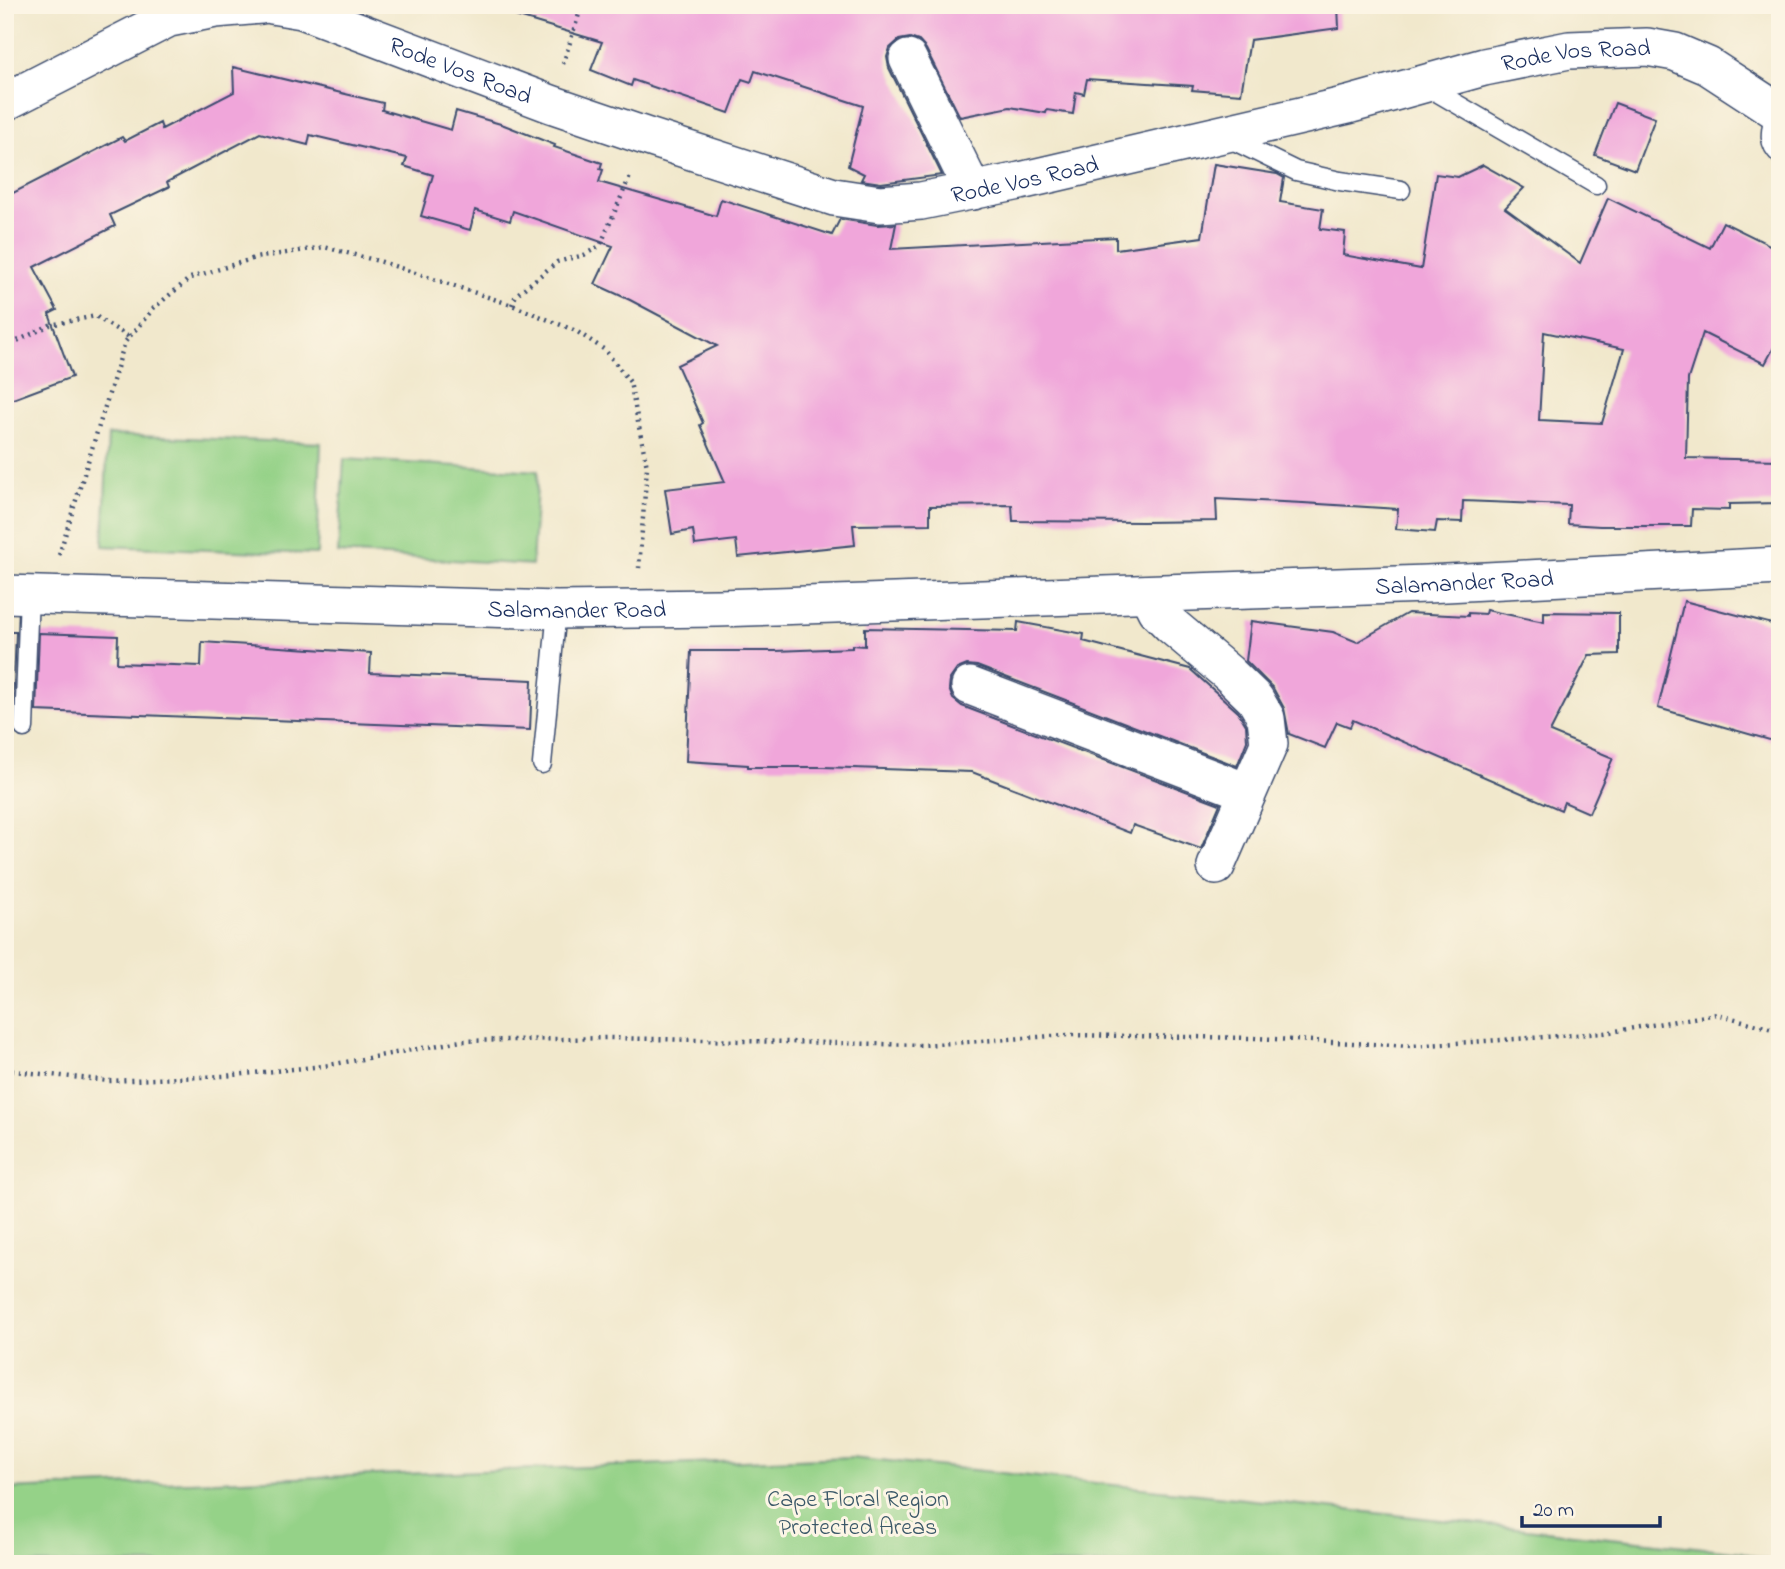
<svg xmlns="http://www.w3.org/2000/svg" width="1785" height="1569" viewBox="0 0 1785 1569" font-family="'Indie Flower',sans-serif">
	<rect width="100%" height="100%" fill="#fcf5e5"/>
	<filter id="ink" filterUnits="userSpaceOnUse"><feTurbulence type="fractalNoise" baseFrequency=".0143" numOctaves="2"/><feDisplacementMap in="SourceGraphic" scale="14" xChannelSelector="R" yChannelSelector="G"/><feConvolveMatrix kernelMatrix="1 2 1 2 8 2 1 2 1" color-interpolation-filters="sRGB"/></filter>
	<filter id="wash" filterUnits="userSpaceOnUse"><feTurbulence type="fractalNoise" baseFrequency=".00686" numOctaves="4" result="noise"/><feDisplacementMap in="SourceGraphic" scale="28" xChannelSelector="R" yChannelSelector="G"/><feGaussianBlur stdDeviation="1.57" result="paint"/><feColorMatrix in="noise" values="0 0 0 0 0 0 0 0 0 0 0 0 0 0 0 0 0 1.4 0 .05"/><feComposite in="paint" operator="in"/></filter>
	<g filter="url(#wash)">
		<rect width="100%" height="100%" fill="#f1e8cc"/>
		<g fill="#95d288" stroke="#588073" stroke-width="2">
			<polygon points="108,435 321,443 317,554 103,546"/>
			<polygon points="344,459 538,471 532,565 338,553"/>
			<polygon points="851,1457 1741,1552 1778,1564 5,1564 5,1489"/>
		</g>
		<g id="blocks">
			<g fill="#f0a6da" fill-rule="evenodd">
				<polygon points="514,5 1338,5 1339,28 1250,40 1241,94 1192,90 1193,86 1087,79 1084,94 1076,92 1073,114 1047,110 1046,113 1010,107 960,117 926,49 919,41 910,38 899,40 890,48 887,57 889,68 942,175 881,183 861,180 864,174 848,166 863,106 755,71 751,82 742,79 729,113 633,80 631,86 591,70 602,42 512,15"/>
				<path d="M233,67L383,103L382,110L451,130L456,111L504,125L555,145L554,147L602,163L600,169L603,170L599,182L716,216L721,199L832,235L840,219L877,225L896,224L891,249L1116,237V249L1202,237L1214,164L1277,174L1284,178L1280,202L1323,209L1320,229L1345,232L1343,255L1421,269L1436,174L1458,177L1483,165L1524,188L1505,208L1580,263L1608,198L1710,248L1723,222L1780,250V336L1765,364L1703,333L1688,379L1686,458L1780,460V503L1729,504V510L1692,509L1691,526H1600L1568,524L1569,505L1463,501L1462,522L1437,521L1435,532L1396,529L1398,509L1303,503L1216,499L1217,521L1143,522L1013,521L1012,505L930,506V524L853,525L855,545L738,557L736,540L695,545L693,530L672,534L665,489L725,482L700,425L703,423L677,365L717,346L630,300L595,284L613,246L513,211L510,221L475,210L470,230L421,216L433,175L404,166L407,158L310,135L308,145L260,133L167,182L169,187L110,215L115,226L34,267L57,310L49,314L72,377L5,402V197L122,137L125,141L160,123L162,129L234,92ZM1544,332L1624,349L1602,423L1539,420Z"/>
				<polygon points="1615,103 1655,118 1635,170 1595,155"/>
				<polygon points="1684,601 1780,626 1780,743 1658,708"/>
				<polygon points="1486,610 1544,622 1544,612 1619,613 1619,654 1589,655 1550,732 1613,758 1589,813 1564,802 1561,810 1353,720 1350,727 1337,722 1325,748 1289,734 1284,708 1273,688 1246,661 1251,621 1333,632 1357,642 1408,613 1468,616 1468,613 1485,614"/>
				<polygon points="1018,622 1084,634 1083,641 1190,669 1238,712 1246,725 1247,741 1237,766 977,666 967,665 957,669 950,679 949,689 953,699 962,706 1220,804 1201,849 1133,825 1130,833 972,772 823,767 748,767 748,765 686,761 691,651 776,651 852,648 852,645 865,646 865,628 1017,631"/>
				<polygon points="5,632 16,632 13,711 5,712"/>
				<polygon points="39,633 118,636 117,663 201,666 202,642 371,653 370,673 532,680 530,730 36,711"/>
			</g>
		</g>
	</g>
	<g filter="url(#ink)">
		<use href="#blocks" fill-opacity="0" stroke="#3b4b6e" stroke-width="2"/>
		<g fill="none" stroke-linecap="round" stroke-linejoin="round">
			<g stroke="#3b4b6e" stroke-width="21">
				<g id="service">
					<polyline points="1426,86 1596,185"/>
					<path d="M1775,109C1772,128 1765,141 1780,155"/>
					<polyline points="1226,137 1296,171 1340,181 1401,190"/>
					<polyline points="24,728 29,594"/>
					<polyline points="542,764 557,610"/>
				</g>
			</g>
			<g stroke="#3b4b6e" stroke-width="40">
				<g id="minor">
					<path id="s1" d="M272,5L302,10L551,104L645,136L834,197L880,204L921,201L1020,181L1348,105L1484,67L1569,50L1647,47L1675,52L1708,66L1780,113"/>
					<polyline points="908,59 973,191"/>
					<polyline points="5,102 169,18 215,9 261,5"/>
					<path id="s2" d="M5,594L557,610L718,608L1427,584L1780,566"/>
					<polyline points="1148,594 1156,610 1171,625 1228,673 1255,699 1266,718 1269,744 1216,866"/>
					<polyline points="970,686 1247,792"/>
				</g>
			</g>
			<g stroke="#3b4b6e" stroke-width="4.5" stroke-dasharray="2 5" stroke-linecap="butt">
				<polyline points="50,6 51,5"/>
				<polyline points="563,64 582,5"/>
				<polyline points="512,305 516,295 557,262 584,255 600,246 631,174"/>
				<path d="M5,347L50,325L96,316C107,325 117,329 129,337"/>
				<polyline points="59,555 125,342 154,308 190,278 255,258 324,247 382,262 512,305 576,331 605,350 630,382 647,467 639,568"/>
				<polyline points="5,1070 109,1081 224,1076 324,1066 461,1041 609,1038 923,1045 1067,1035 1254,1038 1412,1046 1604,1033 1717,1014 1780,1031"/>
			</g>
			<use href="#service" stroke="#fff" stroke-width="18"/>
			<use href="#minor" stroke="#fff" stroke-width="37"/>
		</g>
	</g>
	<g text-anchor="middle" stroke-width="6" stroke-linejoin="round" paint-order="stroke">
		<g font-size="24" fill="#1b2f5e" stroke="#fcf5e5">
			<text dy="8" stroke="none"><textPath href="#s1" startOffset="1354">Rode Vos Road</textPath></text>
			<text dy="8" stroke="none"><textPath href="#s1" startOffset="200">Rode Vos Road</textPath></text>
			<text dy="8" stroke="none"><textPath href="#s1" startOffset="788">Rode Vos Road</textPath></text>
			<text dy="8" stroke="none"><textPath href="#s2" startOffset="1460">Salamander Road</textPath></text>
			<text dy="8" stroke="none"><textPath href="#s2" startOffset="572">Salamander Road</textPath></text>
		</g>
		<g font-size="24" fill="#3a5868" stroke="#fcf5e5">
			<text x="858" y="1506">Cape Floral Region<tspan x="858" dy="28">Protected Areas</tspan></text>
		</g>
	</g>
	<rect width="1785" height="1569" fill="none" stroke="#fcf5e5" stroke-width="28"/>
	<path d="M1522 1516v10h138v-10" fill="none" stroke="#1b2f5e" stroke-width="3.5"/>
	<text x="1533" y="1516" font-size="21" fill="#1b2f5e" stroke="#fcf5e5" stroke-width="5" paint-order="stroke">20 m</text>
</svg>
